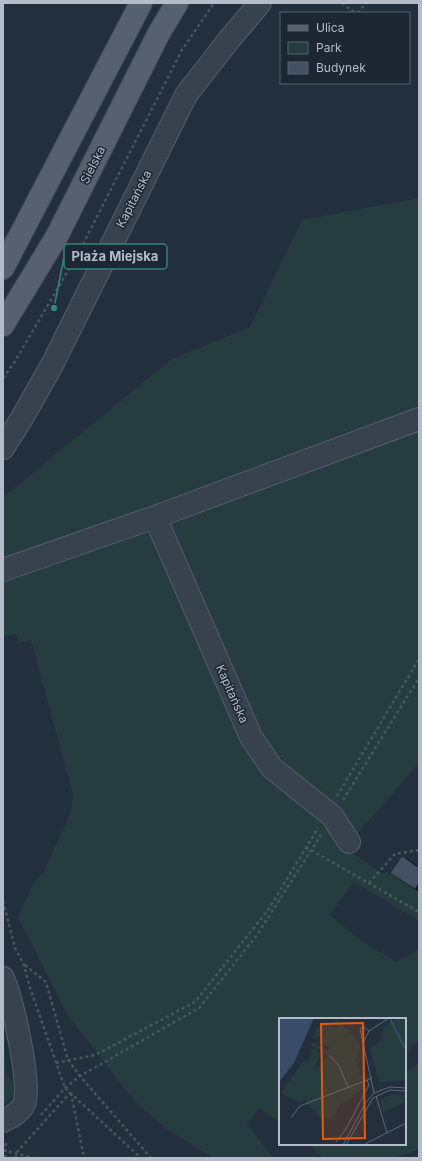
<svg xmlns="http://www.w3.org/2000/svg" width="422" height="1161" viewBox="0 0 422 1161" font-family="Inter,sans-serif">
	<defs>
		<filter id="shadow"><feDropShadow dx="4.5" dy="2.5" stdDeviation="0" flood-color="#0009"/></filter>
	</defs>
	<rect width="100%" height="100%" fill="#242f3e"/>
	<g fill="#263c3f">
		<polygon points="419,198 419,763 345,848 381,873 390,873 419,892 419,921 354,882 330,915 362,941 396,962 419,949 419,1040 405,1054 405,1019 280,1019 280,1122 259,1108 247,1124 273,1158 213,1158 168,1130 135,1102 67,1014 18,917 33,884 43,873 71,812 73,794 31,640 18,643 16,634 3,636 3,497 172,359 250,327 302,220"/>
		<polygon points="3,1011 5,1015 4,1022 6,1074 13,1083 13,1096 3,1106"/>
		<polygon points="419,1062 419,1149 395,1158 323,1158 309,1144 405,1144 405,1074"/>
	</g>
	<polygon fill="#455162" stroke="#1f2835" filter="url(#shadow)" points="402,856 419,868 419,883 415,889 390,873"/>
	<g fill="none" stroke-linecap="round" stroke-linejoin="round">
		<g stroke="#565f6c" stroke-width="24">
			<g id="minor">
				<polyline points="3,448 22,418 53,363 186,95 228,41 260,3"/>
				<polyline points="155,517 251,737 272,768 332,816 349,842"/>
				<polyline points="3,570 155,517 419,419"/>
				<path d="M3,978C12,999 32,1084 24,1104C20,1113 11,1117 3,1121"/>
			</g>
		</g>
		<g stroke="#414a57" stroke-width="24">
			<g id="major">
				<polyline points="3,268 141,3"/>
				<polyline points="3,325 57,236 159,33 177,3"/>
			</g>
		</g>
		<g stroke="#44595c" stroke-width="2.5" stroke-dasharray="3 3" stroke-linecap="butt">
			<polyline points="342,3 355,13"/>
			<polyline points="358,13 366,3"/>
			<polyline points="3,378 14,363 79,252 182,50 214,3"/>
			<polyline points="337,796 419,659"/>
			<polyline points="343,800 419,678"/>
			<polyline points="306,847 419,912"/>
			<polyline points="369,883 395,854 419,850"/>
			<polyline points="3,901 15,948 24,965 30,988 65,1088 141,1158"/>
			<polyline points="25,965 46,982 68,1060 80,1076 151,1158"/>
			<polyline points="56,1063 95,1055 195,1002 268,910 318,828"/>
			<polyline points="71,1093 84,1158"/>
			<polyline points="41,1115 65,1088 80,1076 199,1008 257,935 321,835"/>
			<polyline points="3,1150 33,1158"/>
			<polyline points="5,1158 6,1140"/>
			<polyline points="9,1158 16,1157"/>
			<polyline points="16,1158 16,1153 70,1093"/>
		</g>
		<use href="#minor" stroke="#38414e" stroke-width="22"/>
		<use href="#major" stroke="#56606e" stroke-width="22"/>
	</g>
	<g text-anchor="middle" stroke-width="3" stroke-linejoin="round" paint-order="stroke">
		<g font-size="12" fill="#b4bcc9" stroke="#1d2633">
			<text transform="translate(93 165) rotate(-63)" y="4">Sielska</text>
			<text transform="translate(134 199) rotate(-63)" y="4">Kapitańska</text>
			<text transform="translate(232 694) rotate(66)" y="4">Kapitańska</text>
		</g>
	</g>
	<g transform="translate(279 1018)">
		<rect width="127" height="127" fill="#242f3e"/>
		<path d="M117,0H127V63L100,64L91,33L92,29L101,24L105,10ZM58,2L77,20L82,29L77,42L81,57L89,56L90,59L86,62L87,69L60,88L55,99L43,101L28,86L26,81L22,85L2,75L25,42L28,45L34,29L38,30L32,27L33,24L49,33L51,30L48,28L40,26L45,14L37,21L33,19L36,18L37,10L46,6H51L58,11L55,4ZM38,30L50,37L38,50L37,47L42,35L37,33ZM112,76L127,78V83L104,95L101,83Z" fill="#263c3f" fill-rule="evenodd"/>
		<path d="M0,0H35L15,45L0,64Z" fill="#394c67"/>
		<path fill="none" stroke="#394c67" stroke-width="2" d="M111,1L127,32"/>
		<path fill="none" stroke="#5e6776" stroke-width="1" d="M84,25L81,11L85,9L90,13M50,37L60,48L69,69M95,75L84,25L90,13L110,0M97,78L108,115M12,100L21,88L88,62M57,124L67,111L90,67L88,62L93,60M64,127L87,84L95,75L111,69L127,70M67,127L94,80L111,72L127,73M84,127L127,105"/>
		<path fill="#e8590c" fill-opacity="0.15" stroke="#e8590c" stroke-width="2" d="M84,5L86,120L44,121L42,6Z"/>
		<rect width="127" height="127" fill="none" stroke="#b4bcc9" stroke-width="2"/>
	</g>
	<path fill="none" stroke="#308480" stroke-width="1.5" d="M54 308L64 257"/>
	<circle fill="#308480" stroke="#1d2633" stroke-width="1.5" cx="54" cy="308" r="4"/>
	<rect fill="#1d2633" stroke="#308480" stroke-width="1.5" x="64" y="244" width="103" height="25" rx="4"/>
	<g font-size="13" text-anchor="middle" font-weight="bold" fill="#b4bcc9">
		<text x="115" y="261">Plaża Miejska</text>
	</g>
	<rect width="422" height="1161" fill="none" stroke="#b4bcc9" stroke-width="8"/>
	<rect x="280" y="12" width="130" height="72" fill="#1d2633" stroke="#59626f"/>
	<rect x="288" y="25" width="20" height="6" fill="#56606e" stroke="#59626f"/>
	<text x="316" y="32" font-size="12" fill="#b4bcc9">Ulica</text>
	<rect x="288" y="42" width="20" height="12" fill="#263c3f" stroke="#59626f"/>
	<text x="316" y="52" font-size="12" fill="#b4bcc9">Park</text>
	<rect x="288" y="62" width="20" height="12" fill="#455162" stroke="#59626f"/>
	<text x="316" y="72" font-size="12" fill="#b4bcc9">Budynek</text>
</svg>
